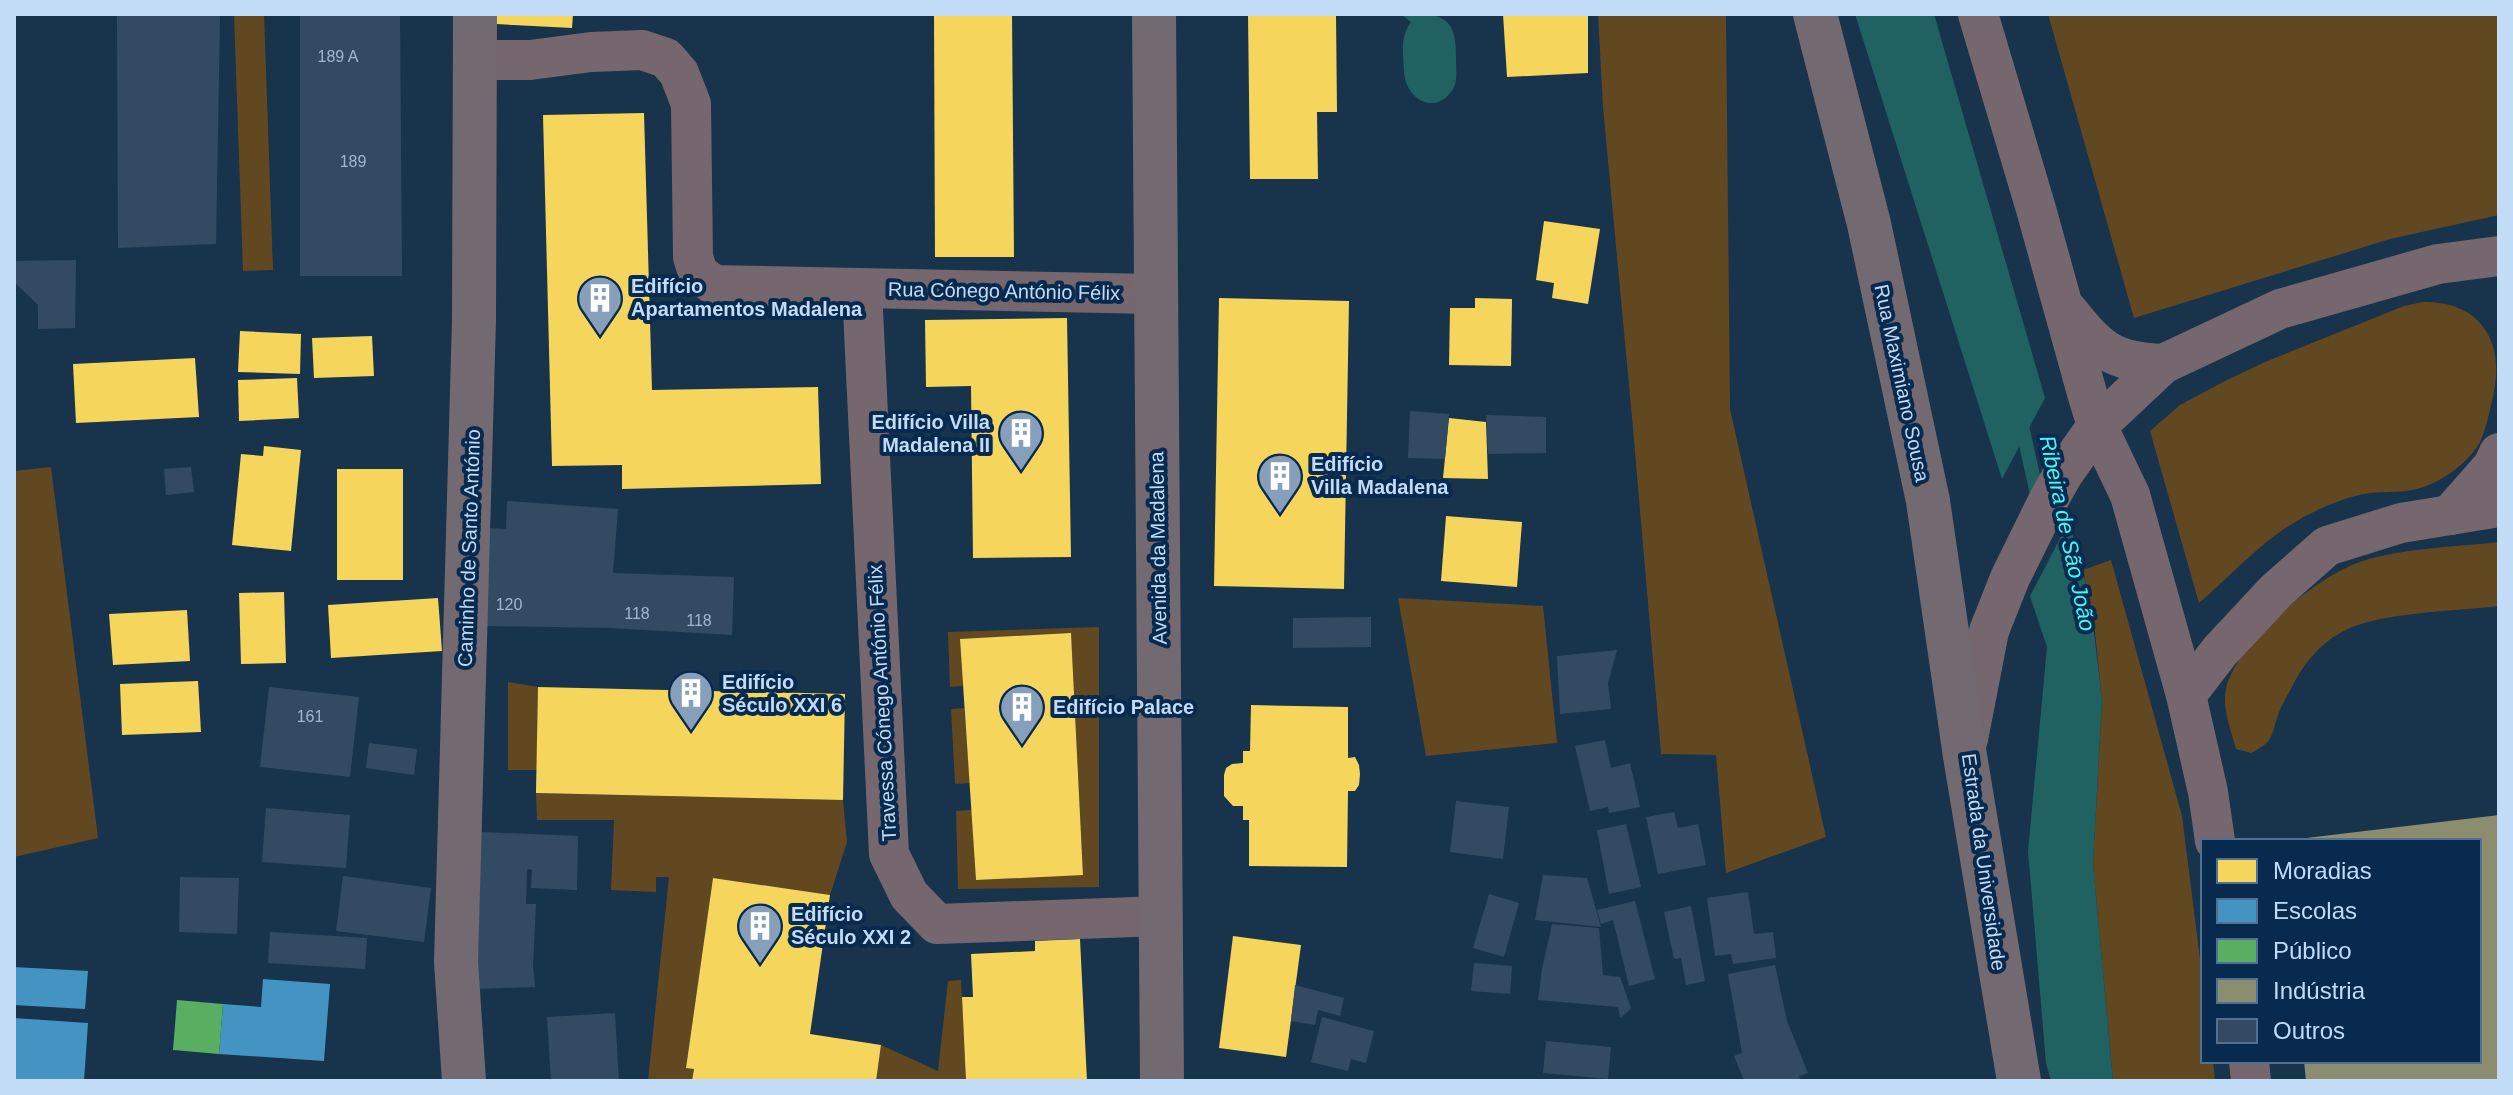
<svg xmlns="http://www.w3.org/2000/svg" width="2513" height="1095" viewBox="0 0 2513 1095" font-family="Arial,sans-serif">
	<rect width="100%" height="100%" fill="#18334c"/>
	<g fill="#624821">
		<polygon points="234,14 264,14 273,270 243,271"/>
		<polygon points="1598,14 1726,14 1730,409 1826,837 1726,873 1716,755 1661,754 1632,417 1603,107"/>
		<polygon points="2048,14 2499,14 2499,215 2390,239 2134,318"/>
		<path d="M2423,302C2447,302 2472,308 2486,331C2499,352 2498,377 2492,401C2489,414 2486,429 2480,442C2467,465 2438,485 2412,490C2396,493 2380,491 2364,494C2343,498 2320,508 2302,518C2263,539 2232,575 2199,603L2150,431L2180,405L2223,382L2265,362L2404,306Z"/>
		<polygon points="51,467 98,838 14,857 14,471"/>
		<path d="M2499,542V606C2457,611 2382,612 2346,630C2322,641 2303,664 2292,687C2287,696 2281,706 2278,715C2271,737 2273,742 2251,753L2236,749C2231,730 2222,709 2226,689C2236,643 2316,577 2360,562C2400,548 2456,547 2499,542Z"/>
		<polygon points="2111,560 2182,816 2203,983 2203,1061 2213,1061 2215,1081 2113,1081 2093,864 2102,700 2093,613 2083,570"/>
		<polygon points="1398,598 1543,606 1557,743 1426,756"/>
		<polygon points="1099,627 1099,887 958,889 956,811 972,810 976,880 1083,874 1071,634 960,639 963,686 950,687 948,632"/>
		<polygon points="508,682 538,687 537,770 508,770"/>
		<polygon points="964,708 970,783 955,784 951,709"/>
		<polygon points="536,793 843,800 847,842 830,895 713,878 686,1067 694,1069 692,1081 648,1081 669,877 656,877 656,892 611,890 614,820 537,820"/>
		<polygon points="961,980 966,1081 876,1081 881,1045 938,1071 948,981"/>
	</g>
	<g fill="#206162">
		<path d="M1401,14C1441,14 1457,14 1456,59C1456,68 1458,81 1453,89C1435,118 1404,98 1404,70C1403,53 1400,37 1411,22Z"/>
		<polygon points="1855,14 1934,14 2045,398 2002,479"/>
		<polygon points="2069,521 2090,599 2102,700 2093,864 2113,1081 2051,1081 2046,1063 2028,851 2047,647 2030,596"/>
	</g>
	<g fill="#f6d55c">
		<polygon points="496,14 573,14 572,28 496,24"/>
		<polygon points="934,14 1012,14 1014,257 935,257"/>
		<polygon points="1248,14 1336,14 1337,112 1317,112 1318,179 1250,179"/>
		<polygon points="1503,14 1588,14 1588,73 1507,77"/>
		<polygon points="644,113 652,390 818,387 821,484 622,489 622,465 552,466 543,115"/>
		<polygon points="1544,221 1600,229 1588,304 1552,298 1554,283 1536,280"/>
		<polygon points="1219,298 1349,301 1344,589 1214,586"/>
		<polygon points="1475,298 1512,299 1511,366 1449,365 1450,308 1475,308"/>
		<polygon points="1067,318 1071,557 973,558 971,386 926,387 925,320"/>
		<polygon points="240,331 301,334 300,374 238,372"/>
		<polygon points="372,336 374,376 314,378 312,338"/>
		<polygon points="195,358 199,417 76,423 73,364"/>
		<polygon points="297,378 299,418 239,421 238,380"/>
		<polygon points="1449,418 1486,422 1488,479 1443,478"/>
		<polygon points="264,446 301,450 291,551 232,545 241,454 263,456"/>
		<rect x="337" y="469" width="66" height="111"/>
		<polygon points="1446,516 1522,522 1517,587 1441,581"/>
		<polygon points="284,592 286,663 241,664 239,593"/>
		<polygon points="438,598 442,651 331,658 328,605"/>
		<polygon points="187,610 190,661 113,665 109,614"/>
		<polygon points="1071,633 1083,875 976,880 960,639"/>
		<polygon points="198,681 201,732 122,735 120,684"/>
		<polygon points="538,687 845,694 843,800 536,793"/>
		<polygon points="1251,705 1348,707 1348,758 1355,757 1359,765 1360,774 1359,785 1355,791 1348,791 1347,867 1249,866 1249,820 1243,820 1243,806 1233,806 1224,796 1224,775 1226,768 1232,764 1243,763 1243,751 1250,751"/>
		<polygon points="713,878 830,895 810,1034 881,1045 876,1081 692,1081 694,1069 686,1068"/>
		<polygon points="1233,936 1301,945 1286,1057 1219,1048"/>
		<polygon points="1080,939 1087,1081 966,1081 962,997 973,997 971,954 1035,951 1035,941"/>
	</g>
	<g fill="#4393c3">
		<polygon points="14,967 88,971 85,1009 14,1005"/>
		<polygon points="263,979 330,984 324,1061 219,1054 223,1004 261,1007"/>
		<polygon points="14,1018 88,1023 84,1081 14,1081"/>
	</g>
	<polygon fill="#5aae61" points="177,1000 223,1004 219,1054 173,1050"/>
	<polygon fill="#8c8c6e" points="2499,815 2499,1081 2306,1081 2304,1061 2479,1061 2479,841 2298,841 2298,839"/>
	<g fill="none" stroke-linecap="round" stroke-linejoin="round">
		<polyline stroke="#206162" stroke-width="14" points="2020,417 2039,503"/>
	</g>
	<g fill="#334b62">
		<polygon points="117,14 220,14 216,244 118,248"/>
		<polygon points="300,14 400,14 402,276 300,276"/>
		<polygon points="76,260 75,328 38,329 38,305 14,282 14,261"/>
		<polygon points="1410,411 1449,414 1445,459 1408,458"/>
		<polygon points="1486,415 1546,417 1546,453 1488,454"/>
		<polygon points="191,467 194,492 166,495 164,469"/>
		<polygon points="507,501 618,509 613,573 734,577 732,635 610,628 485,626 489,528 506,529"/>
		<polygon points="1371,617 1371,647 1293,648 1293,618"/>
		<polygon points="1617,650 1608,683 1611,709 1560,714 1557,656"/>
		<polygon points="269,687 359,697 350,777 260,767"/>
		<polygon points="1605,740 1611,768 1630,763 1640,807 1609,813 1608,807 1590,811 1575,746"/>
		<polygon points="369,743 417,749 414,775 366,768"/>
		<polygon points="1456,801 1509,807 1503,859 1450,852"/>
		<polygon points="266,808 350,815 346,868 262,862"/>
		<polygon points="1674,812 1678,828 1698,824 1706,865 1658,874 1646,817"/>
		<polygon points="1626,824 1641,887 1609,894 1597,830"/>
		<polygon points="481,832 578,836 577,890 531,888 532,870 527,869 526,904 536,904 533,966 535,987 477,989"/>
		<polygon points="1543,875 1587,878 1601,927 1535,920"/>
		<polygon points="343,876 431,888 424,942 336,931"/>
		<polygon points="180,877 239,878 237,934 179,932"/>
		<polygon points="1748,892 1754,934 1773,932 1776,958 1733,964 1731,954 1715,956 1707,898"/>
		<polygon points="1489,894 1519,903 1504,957 1473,948"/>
		<polygon points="1635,901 1655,979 1629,986 1613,920 1601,924 1597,910"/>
		<polygon points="1691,906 1705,981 1686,985 1681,958 1674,959 1664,912"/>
		<polygon points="1552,924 1599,928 1603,975 1620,977 1631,1008 1626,1013 1620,1018 1618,1007 1538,1000 1542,969"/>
		<polygon points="270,932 367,938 365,969 268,963"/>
		<polygon points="1474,963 1512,966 1510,994 1471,991"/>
		<polygon points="1775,965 1787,1021 1808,1073 1799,1076 1801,1081 1744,1081 1734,1056 1742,1053 1728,974"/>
		<polygon points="1295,985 1344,998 1340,1016 1318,1010 1315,1025 1291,1021"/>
		<polygon points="615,1013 619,1081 551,1081 547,1017"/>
		<polygon points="1322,1017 1374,1031 1366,1063 1351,1059 1348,1071 1311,1062"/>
		<polygon points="1546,1041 1611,1047 1608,1079 1543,1073"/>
	</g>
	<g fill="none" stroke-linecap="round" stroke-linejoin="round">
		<g stroke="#75676d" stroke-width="40">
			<polyline points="1978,14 2036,209 2087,393 2097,426 2130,495 2186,695 2208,792 2215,841"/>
			<polyline points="474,60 530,60 591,52 642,50 666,58 679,73 691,104 693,257 698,273 714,285 1155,294"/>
			<polyline points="862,289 889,854 909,895 937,924 1162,916"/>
			<path d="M2068,311C2099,350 2112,362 2163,364"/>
			<polyline points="2450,515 2493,466 2499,453"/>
			<polyline points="2186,695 2220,651 2276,591 2327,546 2401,523 2499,507"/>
			<polyline points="1968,739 1989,631 2010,578 2049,499 2063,474 2097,426 2163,364 2280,309 2438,264 2499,256"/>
			<polyline points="2249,1061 2251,1081"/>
		</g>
		<g stroke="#736971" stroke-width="44">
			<polyline points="1154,14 1162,1081"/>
			<polyline points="1815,14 1869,224 1928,501 1965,756 2019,1081"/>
			<polyline points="464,1081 456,962 474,319 475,14"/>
		</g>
	</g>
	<defs>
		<g id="building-pin" transform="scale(2.3)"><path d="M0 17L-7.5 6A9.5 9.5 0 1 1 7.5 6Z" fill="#86a0bb" stroke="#072a4e"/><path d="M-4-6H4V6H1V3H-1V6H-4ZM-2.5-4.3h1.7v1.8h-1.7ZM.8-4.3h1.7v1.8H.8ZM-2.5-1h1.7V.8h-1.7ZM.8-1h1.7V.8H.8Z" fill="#fff"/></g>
	</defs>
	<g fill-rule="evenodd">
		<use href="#building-pin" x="600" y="298"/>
		<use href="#building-pin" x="1021" y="433"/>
		<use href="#building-pin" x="1280" y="476"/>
		<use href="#building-pin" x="691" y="693"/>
		<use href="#building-pin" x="1022" y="707"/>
		<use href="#building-pin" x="760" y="926"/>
	</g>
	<g text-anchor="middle" stroke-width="8" stroke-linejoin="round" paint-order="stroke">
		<g font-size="16" fill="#9eb7d2">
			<text x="338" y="62">189 A</text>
			<text x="353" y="167">189</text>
			<text x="509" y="610">120</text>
			<text x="637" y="619">118</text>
			<text x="699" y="626">118</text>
			<text x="310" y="722">161</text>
		</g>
		<g font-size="20" font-weight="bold" fill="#c2dbf7" stroke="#072a4e" text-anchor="start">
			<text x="631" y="293">Edifício<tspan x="631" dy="23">Apartamentos Madalena</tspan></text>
			<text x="990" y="429" text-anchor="end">Edifício Villa<tspan x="990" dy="23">Madalena II</tspan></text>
			<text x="1311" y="471">Edifício<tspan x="1311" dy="23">Villa Madalena</tspan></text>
			<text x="722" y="689">Edifício<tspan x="722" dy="23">Século XXI 6</tspan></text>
			<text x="1053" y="714">Edifício Palace</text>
			<text x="791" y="921">Edifício<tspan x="791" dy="23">Século XXI 2</tspan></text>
		</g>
		<g font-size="20" fill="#c2dbf7" stroke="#072a4e">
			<text transform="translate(1004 291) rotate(1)" y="7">Rua Cónego António Félix</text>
			<text transform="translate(1902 383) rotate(78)" y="7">Rua Maximiano Sousa</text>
			<text transform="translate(469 548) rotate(-88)" y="7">Caminho de Santo António</text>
			<text transform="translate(1158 548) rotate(-91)" y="7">Avenida da Madalena</text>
			<text transform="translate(882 703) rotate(-93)" y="7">Travessa Cónego António Félix</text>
			<text transform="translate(1984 862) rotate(82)" y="7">Estrada da Universidade</text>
		</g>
		<g font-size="22" font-style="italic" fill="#3ffbf6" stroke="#072a4e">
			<text transform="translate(2068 533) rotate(78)" y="8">Ribeira de São João</text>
		</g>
	</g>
	<rect width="2513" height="1095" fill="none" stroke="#c2dbf7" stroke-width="32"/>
	<rect x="2201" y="839" width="280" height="224" fill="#072a4e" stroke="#527192" stroke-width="2"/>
	<rect x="2217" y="859" width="40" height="24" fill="#f6d55c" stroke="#527192" stroke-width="2"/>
	<text x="2273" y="879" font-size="24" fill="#c2dbf7">Moradias</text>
	<rect x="2217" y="899" width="40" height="24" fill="#4393c3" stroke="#527192" stroke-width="2"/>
	<text x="2273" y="919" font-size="24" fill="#c2dbf7">Escolas</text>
	<rect x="2217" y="939" width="40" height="24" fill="#5aae61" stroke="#527192" stroke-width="2"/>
	<text x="2273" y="959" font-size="24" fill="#c2dbf7">Público</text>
	<rect x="2217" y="979" width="40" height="24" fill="#8c8c6e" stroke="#527192" stroke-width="2"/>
	<text x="2273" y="999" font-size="24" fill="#c2dbf7">Indústria</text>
	<rect x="2217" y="1019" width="40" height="24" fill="#334b62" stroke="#527192" stroke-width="2"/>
	<text x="2273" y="1039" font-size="24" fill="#c2dbf7">Outros</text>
</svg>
